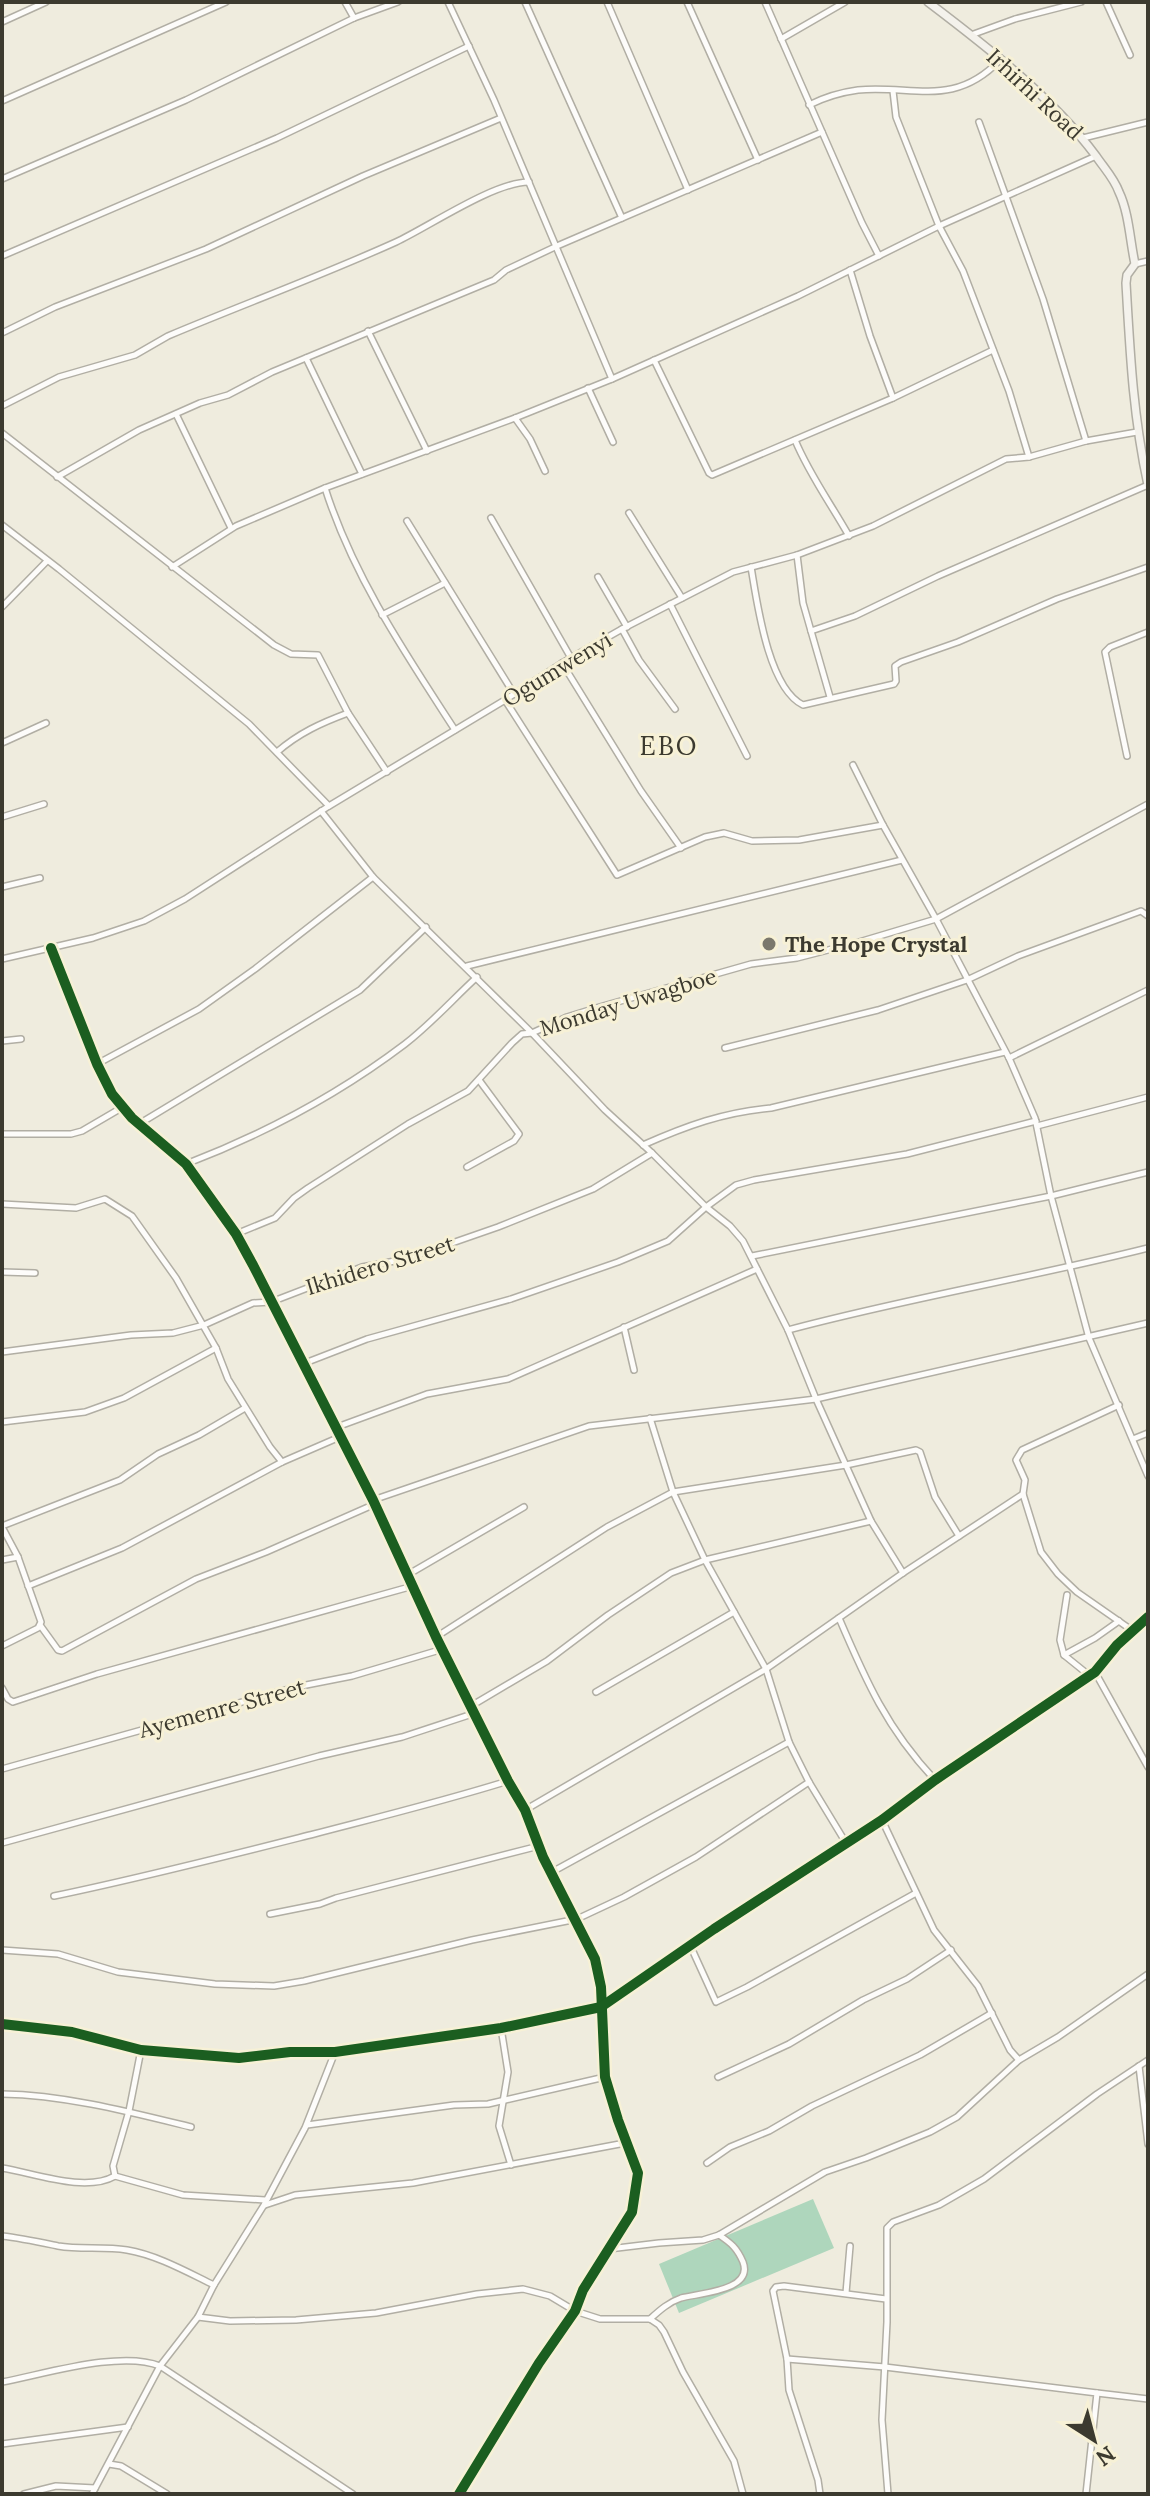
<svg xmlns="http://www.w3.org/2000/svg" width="1150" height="2496" viewBox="0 0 1150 2496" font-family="Lora,serif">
	<rect width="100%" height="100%" fill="#efecde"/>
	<polygon fill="#aed6bc" points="813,2199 834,2248 679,2313 659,2264"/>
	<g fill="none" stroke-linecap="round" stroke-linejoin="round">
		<g stroke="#b1aea4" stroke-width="8">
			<g id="street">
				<polyline points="345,2 354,18"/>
				<polyline points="448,2 494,100 612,379"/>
				<polyline points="525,2 622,218"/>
				<polyline points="607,2 688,190"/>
				<polyline points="687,2 758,160"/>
				<polyline points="765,2 862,223 879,256"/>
				<polyline points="1106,2 1130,55"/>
				<polyline points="2,22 46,2"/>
				<polyline points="971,35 1015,19 1081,2"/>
				<polyline points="781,39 845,2"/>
				<polyline points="893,91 896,117 939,226 963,271 1009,391 1029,457"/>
				<polyline points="2,101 226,2"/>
				<path d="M809,105C823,98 843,92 858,90C914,85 954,108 1000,60"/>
				<polyline points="979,122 1043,299 1086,441"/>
				<polyline points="1083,138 1148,122"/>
				<polyline points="2,179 186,100 354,18 398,2"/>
				<polyline points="2,256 277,138 469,46"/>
				<polyline points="1135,264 1148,261"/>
				<polyline points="850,270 870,336 893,398"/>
				<polyline points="368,331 427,451"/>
				<polyline points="2,333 55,307 206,249 363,176 501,118"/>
				<polyline points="306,358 362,474"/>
				<polyline points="654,360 709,473 712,475 893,398 993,350"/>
				<polyline points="588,388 613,442"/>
				<path d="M2,406L59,377L135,355L168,336C244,304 321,276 396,242C430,226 494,182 529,182"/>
				<polyline points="176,414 231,528"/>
				<polyline points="515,418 530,439 545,471"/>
				<polyline points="2,433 274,645 291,654 318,655 348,713 387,772"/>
				<path d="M795,440C809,474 831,504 849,536"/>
				<polyline points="57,477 139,430 200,403 228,395 272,372 494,280 506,270 557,246 822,132"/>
				<path d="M325,488C353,576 405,653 455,730"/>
				<polyline points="629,513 682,598"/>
				<polyline points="491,518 571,658"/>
				<polyline points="407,521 514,694"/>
				<polyline points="2,525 59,569 249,724 329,806"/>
				<polyline points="797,555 803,603 811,631 855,616 938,576 1148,485"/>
				<polyline points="172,567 236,526 325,488 515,418 612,379 798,296 939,226 1096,156"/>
				<path d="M751,567C757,602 768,688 803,705L894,684L896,681L895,666L901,662L958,642L1057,599L1148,567"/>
				<polyline points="598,577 627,627"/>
				<polyline points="670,604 747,756"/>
				<polyline points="2,607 47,561"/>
				<polyline points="382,615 445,583"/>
				<polyline points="622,629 639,660 675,709"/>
				<polyline points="811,631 830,697"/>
				<polyline points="562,663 641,791 681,848"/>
				<polyline points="505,700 617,875 705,837 724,833 752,841 799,840 883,825"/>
				<polyline points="2,743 46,723"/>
				<path d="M277,752C299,733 321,723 348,713"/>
				<polyline points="1127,756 1105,652 1110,647 1148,632"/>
				<polyline points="853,765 883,825 936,919 1009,1058 1035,1118 1051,1196 1089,1338 1148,1476"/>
				<polyline points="321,811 373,877 532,1033 605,1110 652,1153 706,1207 730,1226 743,1241 788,1330 816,1399 871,1521 903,1573"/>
				<polyline points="2,817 44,804"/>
				<polyline points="2,887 40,878"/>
				<polyline points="51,948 97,1064 112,1094 132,1118 186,1164 236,1234 253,1265 373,1500 436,1637 508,1781 525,1810 543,1857 595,1959 601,1987 605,2077 618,2120 638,2173 632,2212 583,2290 575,2311 539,2363 459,2494"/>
				<polyline points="2,959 93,938 144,921 185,899 329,806 505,700 562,663 622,629 733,572 797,555 873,526 1006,459 1029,457 1086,441 1137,432"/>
				<polyline points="467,966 902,860"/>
				<polyline points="2,1041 21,1039"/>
				<polyline points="725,1048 878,1010 967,980 1018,956 1141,911 1148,916"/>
				<polyline points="1009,1058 1148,990"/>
				<polyline points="97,1064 199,1009 255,969 373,877"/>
				<polyline points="139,1124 360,990 426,927"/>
				<polyline points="1037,1126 1148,1097"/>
				<polyline points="2,1134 71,1134 82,1131 123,1107"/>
				<path d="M643,1145C686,1126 724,1112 771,1108L1005,1052"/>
				<path d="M186,1164C264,1134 339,1094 405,1044C431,1024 453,999 477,977"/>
				<polyline points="467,1167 514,1141 519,1134 479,1080"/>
				<polyline points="2,1204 76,1208 105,1199 132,1216 176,1278 216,1348 228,1379 270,1447 282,1462"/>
				<polyline points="236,1234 275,1218 294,1198 308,1188 408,1124 468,1091 512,1043 522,1034 532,1033 567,1017 596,1008 751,964 797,958 859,942 936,919 1148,804"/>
				<polyline points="752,1256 1051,1196 1148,1172"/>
				<polyline points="2,1272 35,1273"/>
				<polyline points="624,1327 634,1370"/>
				<path d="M788,1330C907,1298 1029,1278 1148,1248"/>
				<polyline points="2,1352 131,1335 173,1333 204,1325 253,1303 271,1302 362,1267 406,1259 498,1227 593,1189 652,1153"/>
				<polyline points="305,1363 367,1339 511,1299 618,1262 668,1241 706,1207 736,1185 754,1180 907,1154 1036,1121"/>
				<polyline points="1119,1405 1022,1450 1016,1460 1025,1480 1023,1494 1041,1552 1058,1574 1077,1592 1133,1631"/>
				<polyline points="650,1418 673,1492 705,1560 766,1669 789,1742 809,1782 846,1843"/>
				<polyline points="2,1422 85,1412 124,1398 216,1348"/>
				<polyline points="337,1427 427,1394 508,1379 757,1269"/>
				<polyline points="1133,1439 1148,1433"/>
				<polyline points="373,1500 589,1426 816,1399 1148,1323"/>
				<polyline points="2,1526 120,1480 158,1454 199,1435 245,1408"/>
				<polyline points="2,1527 18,1557 41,1622 38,1628 2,1646"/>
				<polyline points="2,1560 18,1557"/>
				<polyline points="409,1574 524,1507"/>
				<polyline points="28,1586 122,1548 282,1462 342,1436"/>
				<polyline points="1067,1595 1060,1640 1064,1655 1090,1676"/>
				<path d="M839,1618C866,1681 887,1729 935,1780"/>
				<polyline points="40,1625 58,1650 62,1651 196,1579 266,1552 375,1504"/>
				<polyline points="436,1637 607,1527 673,1492 846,1465 916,1450 920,1452 935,1497 959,1536"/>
				<polyline points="1064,1655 1095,1638 1119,1621"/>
				<polyline points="1095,1672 1148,1767"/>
				<polyline points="2,1688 8,1699 13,1702 97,1674 413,1586"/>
				<polyline points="596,1692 734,1612"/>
				<polyline points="471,1706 547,1661 608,1615 671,1573 705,1560 871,1521"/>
				<polyline points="2,1769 296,1687 352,1676 443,1649"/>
				<polyline points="525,1810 766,1669 903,1573 1023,1494"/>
				<polyline points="882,1820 934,1930 978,1986 1010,2050 1019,2060 1058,2037 1148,1974"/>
				<polyline points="2,1843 319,1756 402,1737 475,1713"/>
				<polyline points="552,1872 789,1742"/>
				<path d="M54,1896C141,1878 227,1856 314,1834C379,1817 444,1801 508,1781"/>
				<polyline points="270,1914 320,1904 336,1898 539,1846"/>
				<polyline points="690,1945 716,2002 747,1987 916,1893"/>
				<polyline points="2,1950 58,1954 118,1972 215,1984 274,1986 304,1981 472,1940 577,1919 624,1897 696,1857 809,1782"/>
				<polyline points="2,2024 72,2032 141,2050 239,2058 290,2052 335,2052 501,2028 601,2007 714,1929 882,1820 935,1780 1095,1672 1117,1645 1148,1617"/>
				<polyline points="501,2028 508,2072 499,2126 511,2165"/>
				<polyline points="141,2050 129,2111 113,2166 115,2176 183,2195 265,2200"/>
				<polyline points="1139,2066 1148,2144"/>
				<polyline points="718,2077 789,2044 863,2000 907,1979 951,1950"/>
				<path d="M2,2094C65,2095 130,2112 191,2127"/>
				<polyline points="307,2125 454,2105 488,2104 605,2077"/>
				<polyline points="707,2163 730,2147 769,2131 812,2106 920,2055 992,2013"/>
				<path d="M2,2168C34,2173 85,2193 115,2176"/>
				<polyline points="265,2205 295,2195 413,2183 625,2143"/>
				<path d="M2,2236C21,2238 39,2242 58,2246C80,2250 104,2246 127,2250C157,2255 187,2272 214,2285"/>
				<polyline points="609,2249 659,2243 703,2240 719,2235 825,2172 866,2158 930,2132 957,2117 1019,2060"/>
				<polyline points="846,2293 850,2246"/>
				<polyline points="198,2317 230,2321 296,2320 376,2313 477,2294 523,2289 550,2296 575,2311 600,2319 650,2319 659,2325 664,2332 683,2372 734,2461 743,2494"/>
				<path d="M650,2319C660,2310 669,2302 681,2298C699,2293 754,2291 743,2262C737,2248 731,2243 719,2235"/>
				<polyline points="787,2359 885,2367 1097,2393 1086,2494"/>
				<path d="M2,2382C45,2374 121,2350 160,2366L353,2494"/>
				<polyline points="1097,2393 1148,2399"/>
				<polyline points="2,2444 128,2427"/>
				<polyline points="109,2464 121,2466 167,2494"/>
				<polyline points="24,2494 56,2486 95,2488"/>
				<polyline points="92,2494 160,2366 198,2317 214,2285 264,2205 305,2128 335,2052"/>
				<polyline points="820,2494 818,2480 789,2390 787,2359 773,2291 776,2287 784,2286 886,2299"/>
				<polyline points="888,2494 882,2420 887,2322 887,2228 893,2222 939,2205 984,2179 1097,2094 1148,2060"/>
			</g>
		</g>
		<g stroke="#b1aea4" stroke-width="10">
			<path id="secondary" d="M928,2C986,46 1052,97 1096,156C1104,168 1114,178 1119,192C1129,213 1130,241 1135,264L1127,275L1126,283C1130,352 1133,416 1148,485"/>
		</g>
		<use href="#street" stroke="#fdfcfa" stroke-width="5"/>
		<use href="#secondary" stroke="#f4f2ec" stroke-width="7"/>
		<g stroke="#f7f1d6" stroke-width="15">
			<g id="cycleway">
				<polyline points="51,948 97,1064 112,1094 132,1118 186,1164 236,1234 253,1265 373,1500 436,1637 508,1781 525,1810 543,1857 595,1959 601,1987 605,2077 618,2120 638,2173 632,2212 583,2290 575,2311 539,2363 459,2494"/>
				<polyline points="2,2024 72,2032 141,2050 239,2058 290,2052 335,2052 501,2028 601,2007 714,1929 882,1820 935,1780 1095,1672 1117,1645 1148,1617"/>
			</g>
		</g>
		<use href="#cycleway" stroke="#1b5e20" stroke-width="10"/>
	</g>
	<circle fill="#7b786c" stroke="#f7f1d6" stroke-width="3" cx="769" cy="944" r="8"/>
	<g text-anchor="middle" stroke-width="6" stroke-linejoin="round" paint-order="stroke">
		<g font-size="22" fill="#3c3a2f" stroke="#f7f1d6">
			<text transform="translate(1035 94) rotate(43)" y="8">Irhirhi Road</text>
			<text transform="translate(557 669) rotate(-31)" y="8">Ogumwenyi</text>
			<text transform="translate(628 1002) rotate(-17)" y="8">Monday Uwagboe</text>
			<text transform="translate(380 1265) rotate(-17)" y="8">Ikhidero Street</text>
			<text transform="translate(222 1708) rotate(-15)" y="8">Ayemenre Street</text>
		</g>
		<g font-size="22" font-weight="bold" fill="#3c3a2f" stroke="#f7f1d6" text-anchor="start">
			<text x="785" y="952">The Hope Crystal</text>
		</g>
		<g font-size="26" letter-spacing="2" fill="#3c3a2f" stroke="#f7f1d6">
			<text x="669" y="755">EBO</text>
		</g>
	</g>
	<rect width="1150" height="2496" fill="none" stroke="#3c3a2f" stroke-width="8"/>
	<g transform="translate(1094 2440) rotate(144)" stroke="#f7f1d6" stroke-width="6" paint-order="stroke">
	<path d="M0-6L14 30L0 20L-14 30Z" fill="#3c3a2f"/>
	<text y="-12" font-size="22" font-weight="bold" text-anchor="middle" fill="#3c3a2f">N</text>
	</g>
</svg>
